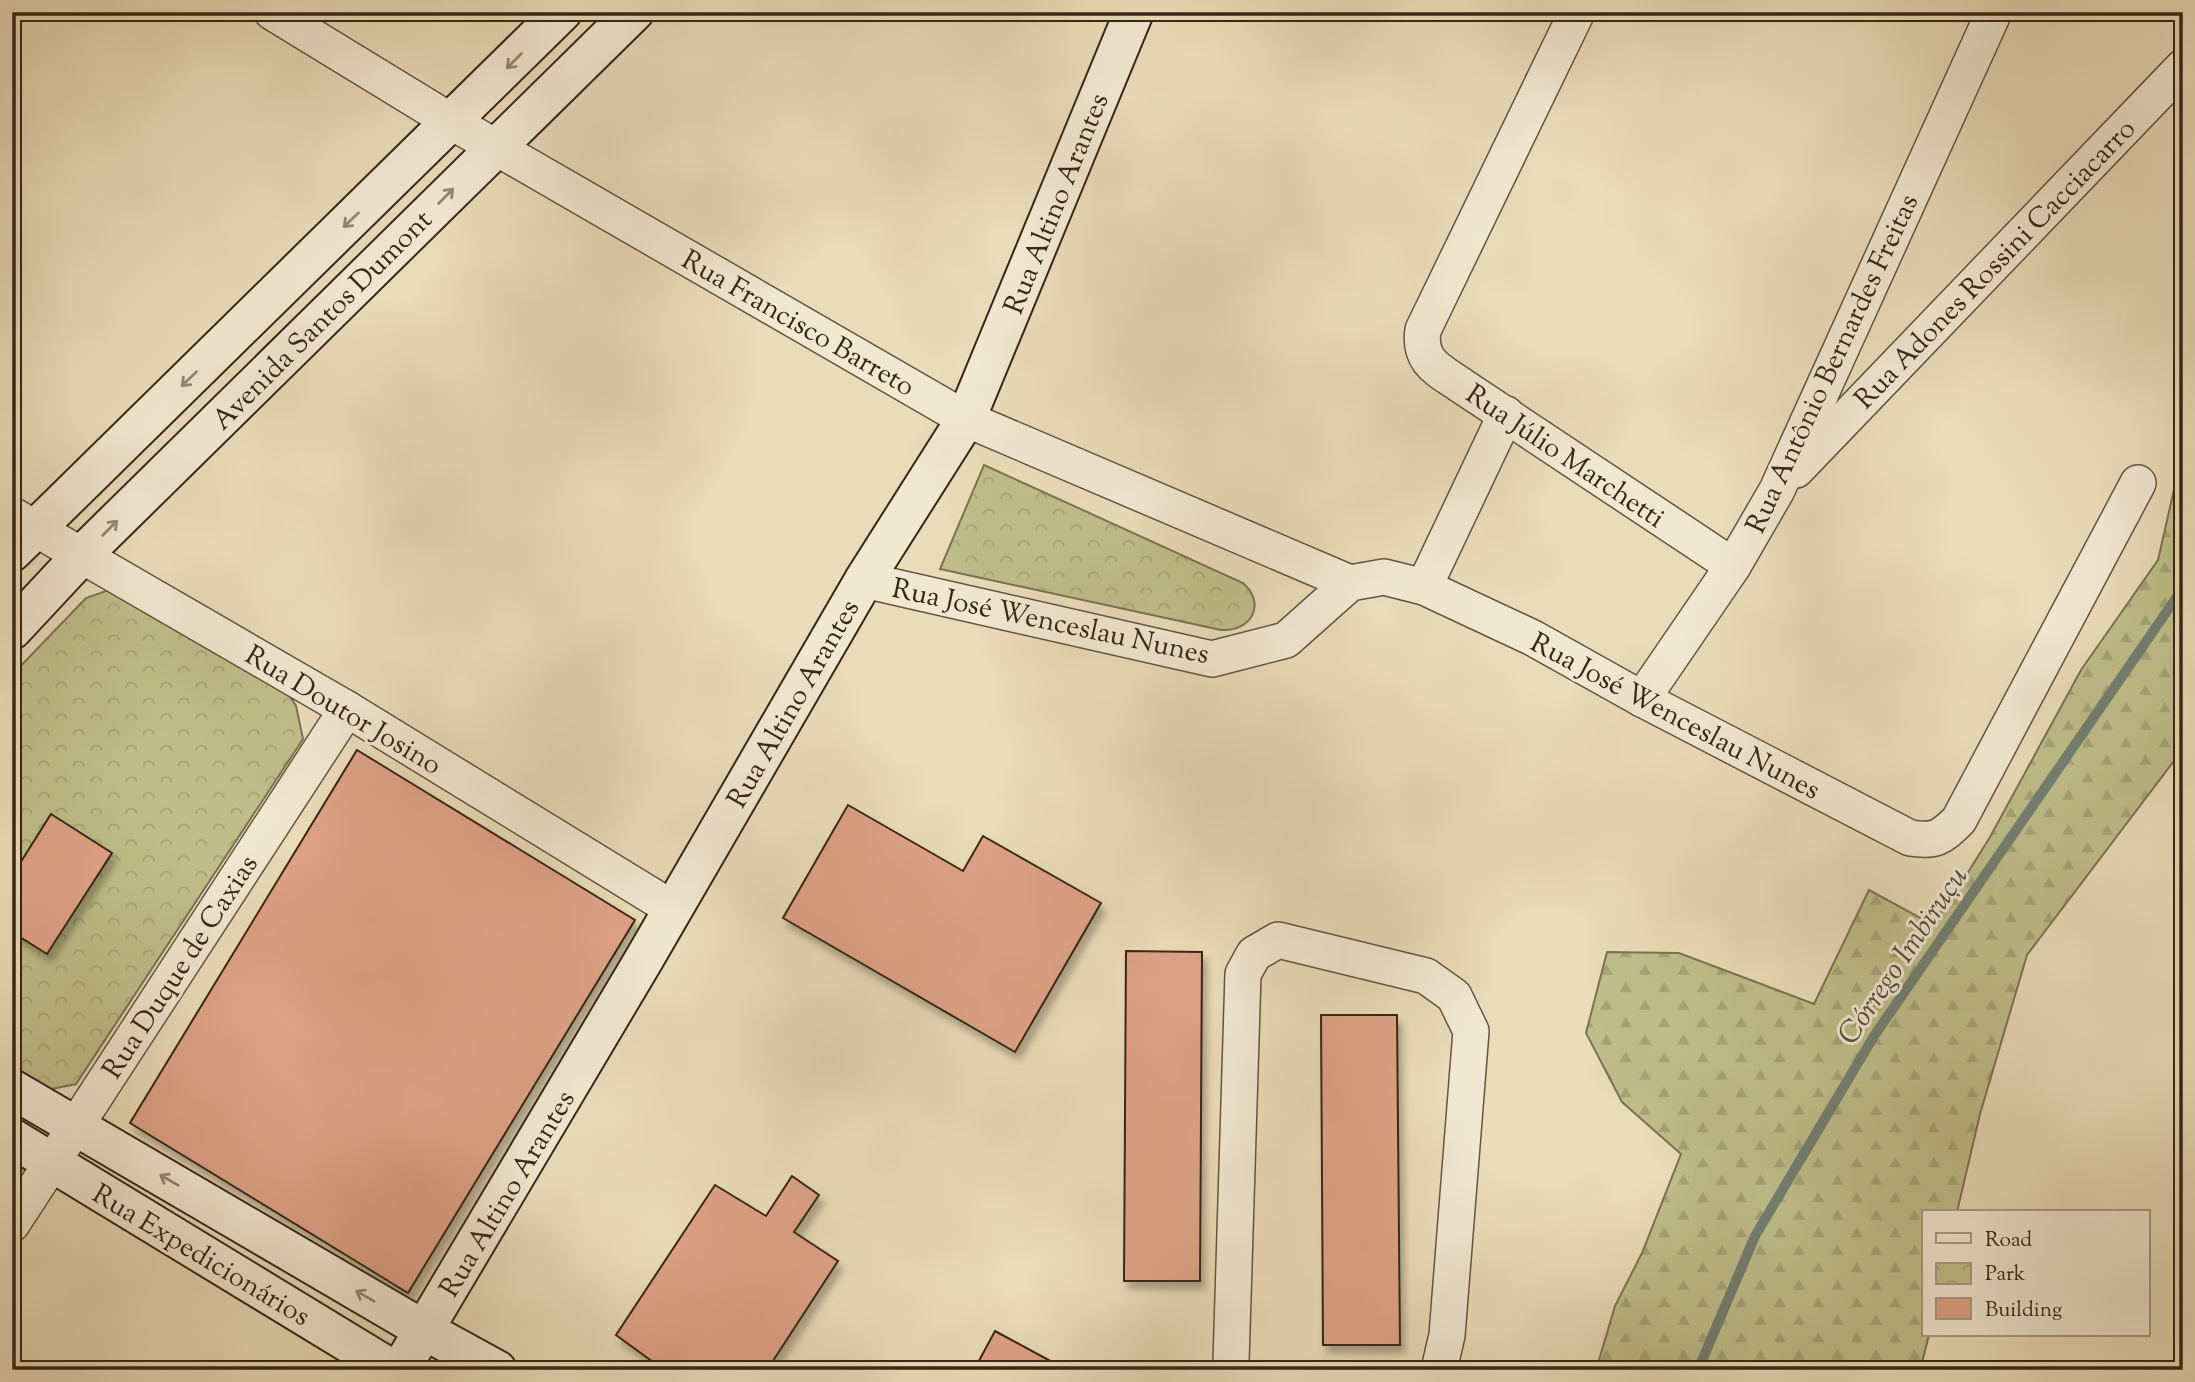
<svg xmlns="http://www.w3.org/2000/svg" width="2195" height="1382" viewBox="0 0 2195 1382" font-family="'Sorts Mill Goudy',serif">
	<defs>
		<pattern id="forest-firs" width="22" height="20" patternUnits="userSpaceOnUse" patternTransform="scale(1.75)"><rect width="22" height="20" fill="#bfbe8a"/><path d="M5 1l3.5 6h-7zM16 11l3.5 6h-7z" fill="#a5a376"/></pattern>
		<pattern id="park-crowns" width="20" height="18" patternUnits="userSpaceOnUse" patternTransform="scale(1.75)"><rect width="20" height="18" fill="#bfbe8a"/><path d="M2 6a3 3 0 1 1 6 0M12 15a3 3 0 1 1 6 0" fill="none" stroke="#a5a376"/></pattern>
		<filter id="shadow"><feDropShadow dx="4.5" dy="8" stdDeviation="3.5" flood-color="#0004"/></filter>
	</defs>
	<rect width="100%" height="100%" fill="#eadcb9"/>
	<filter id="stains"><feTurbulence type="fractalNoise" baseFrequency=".00286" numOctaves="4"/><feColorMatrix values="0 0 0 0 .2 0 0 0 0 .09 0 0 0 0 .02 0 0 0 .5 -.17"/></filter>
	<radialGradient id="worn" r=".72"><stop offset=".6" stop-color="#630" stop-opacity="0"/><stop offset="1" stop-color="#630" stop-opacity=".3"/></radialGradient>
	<polygon fill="url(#forest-firs)" stroke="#7b7250" stroke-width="2" points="2183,450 2183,749 2027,955 1980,1114 1957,1212 1924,1212 1924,1335 1929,1335 1920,1370 1596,1370 1615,1306 1642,1253 1681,1154 1622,1102 1586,1033 1607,952 1679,953 1814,1004 1869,890 1922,919 1944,911 1990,837 2081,670 2158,560"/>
	<g fill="url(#park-crowns)" stroke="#7b7250" stroke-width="2">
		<path d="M984,465L1243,583C1267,604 1251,632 1221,630L940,569Z"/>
		<polygon points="117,587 285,688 296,706 303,739 76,1084 42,1091 12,1076 12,675 86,598"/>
	</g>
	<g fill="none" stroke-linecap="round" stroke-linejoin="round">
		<polyline stroke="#718072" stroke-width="10" points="1698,1370 1755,1236 1874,1036 2183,588"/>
	</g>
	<g fill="#dea286" stroke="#372617" stroke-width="2" filter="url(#shadow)">
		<polygon points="357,750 635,920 408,1293 130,1123"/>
		<polygon points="848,805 963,871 983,836 1101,903 1015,1052 783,918"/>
		<polygon points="51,814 112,853 47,954 12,932 12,876"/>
		<polygon points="1126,951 1202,952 1200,1281 1124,1281"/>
		<polygon points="1321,1015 1397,1015 1400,1345 1323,1345"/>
		<polygon points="12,1157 30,1168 12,1197"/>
		<polygon points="792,1176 819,1195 794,1232 838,1261 767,1370 664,1370 616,1335 715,1185 766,1216"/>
		<polygon points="995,1331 1067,1370 974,1370"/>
	</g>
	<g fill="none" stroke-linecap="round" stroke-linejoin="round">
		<g stroke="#645440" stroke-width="38">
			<g id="street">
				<polyline points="272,12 452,122 966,419 1350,583"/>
				<path d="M1577,12L1423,330C1418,362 1439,370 1462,386L1733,566"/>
				<polyline points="1796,470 2183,67"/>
				<polyline points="12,515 347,709 673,909"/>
				<path d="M864,580L1212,659L1286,640L1350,583L1384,577L1424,587L1533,638L1642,699L1910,838C1935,842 1941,838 1959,820L2138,483"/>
				<polyline points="1424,587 1506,414"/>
				<polyline points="1642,699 1733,566 1777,490 1994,12"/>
				<polyline points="12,1224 347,709"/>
				<polyline points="1231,1362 1243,974 1254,954 1278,940 1426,976 1454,996 1471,1031 1447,1335 1439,1370"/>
			</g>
		</g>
		<g stroke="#372617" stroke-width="42">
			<g id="secondary">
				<polyline points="12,552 562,12"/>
				<polyline points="12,630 82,555 634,12"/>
				<polyline points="12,1089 424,1330 497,1370"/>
				<polyline points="12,1138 393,1370"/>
				<polyline points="400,1370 643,961 864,580 966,419 1134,12"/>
			</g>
		</g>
		<use href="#street" stroke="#f1e8d2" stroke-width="35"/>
		<use href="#secondary" stroke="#f1e8d2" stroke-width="38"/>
	</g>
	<defs><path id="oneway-shaft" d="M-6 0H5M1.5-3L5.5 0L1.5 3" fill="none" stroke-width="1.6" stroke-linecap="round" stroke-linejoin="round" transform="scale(1.75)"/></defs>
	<g stroke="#948774">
		<use href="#oneway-shaft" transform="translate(514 61) rotate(135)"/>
		<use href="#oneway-shaft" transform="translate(446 196) rotate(-45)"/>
		<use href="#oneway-shaft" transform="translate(351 220) rotate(136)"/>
		<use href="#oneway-shaft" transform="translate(189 379) rotate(136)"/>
		<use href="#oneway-shaft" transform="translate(110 528) rotate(-45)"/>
		<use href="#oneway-shaft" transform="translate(169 1180) rotate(-150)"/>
		<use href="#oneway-shaft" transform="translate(365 1296) rotate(-150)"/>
	</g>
	<g text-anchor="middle" stroke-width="6" stroke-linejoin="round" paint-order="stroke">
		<g font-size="28" fill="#372617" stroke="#f1e8d2">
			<text transform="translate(1055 203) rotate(-68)" y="10">Rua Altino Arantes</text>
			<text transform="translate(1994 263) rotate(-46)" y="10">Rua Adones Rossini Cacciacarro</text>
			<text transform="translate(321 319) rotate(-45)" y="10">Avenida Santos Dumont</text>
			<text transform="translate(799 322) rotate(30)" y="10">Rua Francisco Barreto</text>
			<text transform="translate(1831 363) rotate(-65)" y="10">Rua Antônio Bernardes Freitas</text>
			<text transform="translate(1566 455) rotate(34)" y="10">Rua Júlio Marchetti</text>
			<text transform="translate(1051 620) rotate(12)" y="10">Rua José Wenceslau Nunes</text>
			<text transform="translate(792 703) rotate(-60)" y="10">Rua Altino Arantes</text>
			<text transform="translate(344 709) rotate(31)" y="10">Rua Doutor Josino</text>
			<text transform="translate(1676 715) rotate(28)" y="10">Rua José Wenceslau Nunes</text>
			<text transform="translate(179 966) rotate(-57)" y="10">Rua Duque de Caxias</text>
			<text transform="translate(506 1193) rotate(-59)" y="10">Rua Altino Arantes</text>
			<text transform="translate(202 1254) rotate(31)" y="10">Rua Expedicionários</text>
		</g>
		<g font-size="30" font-style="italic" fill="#4f4c3d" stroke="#f1e8d2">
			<text transform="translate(1902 955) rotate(-56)" y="10">Córrego Imbiruçu</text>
		</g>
	</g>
	<rect width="2195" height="1382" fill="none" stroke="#eadcb9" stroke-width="42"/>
	<rect x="14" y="14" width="2167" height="1354" fill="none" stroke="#372617" stroke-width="3.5"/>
	<rect x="21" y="21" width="2153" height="1340" fill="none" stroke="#372617" stroke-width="2"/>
	<rect x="1922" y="1210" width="228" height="126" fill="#f1e8d2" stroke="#a79a87" stroke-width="2"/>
	<rect x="1936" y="1233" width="35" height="10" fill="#f1e8d2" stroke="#a79a87" stroke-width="2"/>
	<text x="1985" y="1246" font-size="21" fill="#372617">Road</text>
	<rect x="1936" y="1263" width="35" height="21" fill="url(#park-crowns)" stroke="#a79a87" stroke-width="2"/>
	<text x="1985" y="1280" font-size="21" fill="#372617">Park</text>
	<rect x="1936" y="1298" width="35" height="21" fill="#dea286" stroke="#a79a87" stroke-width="2"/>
	<text x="1985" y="1316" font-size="21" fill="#372617">Building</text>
	<rect width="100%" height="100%" filter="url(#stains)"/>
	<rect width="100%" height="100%" fill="url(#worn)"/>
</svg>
